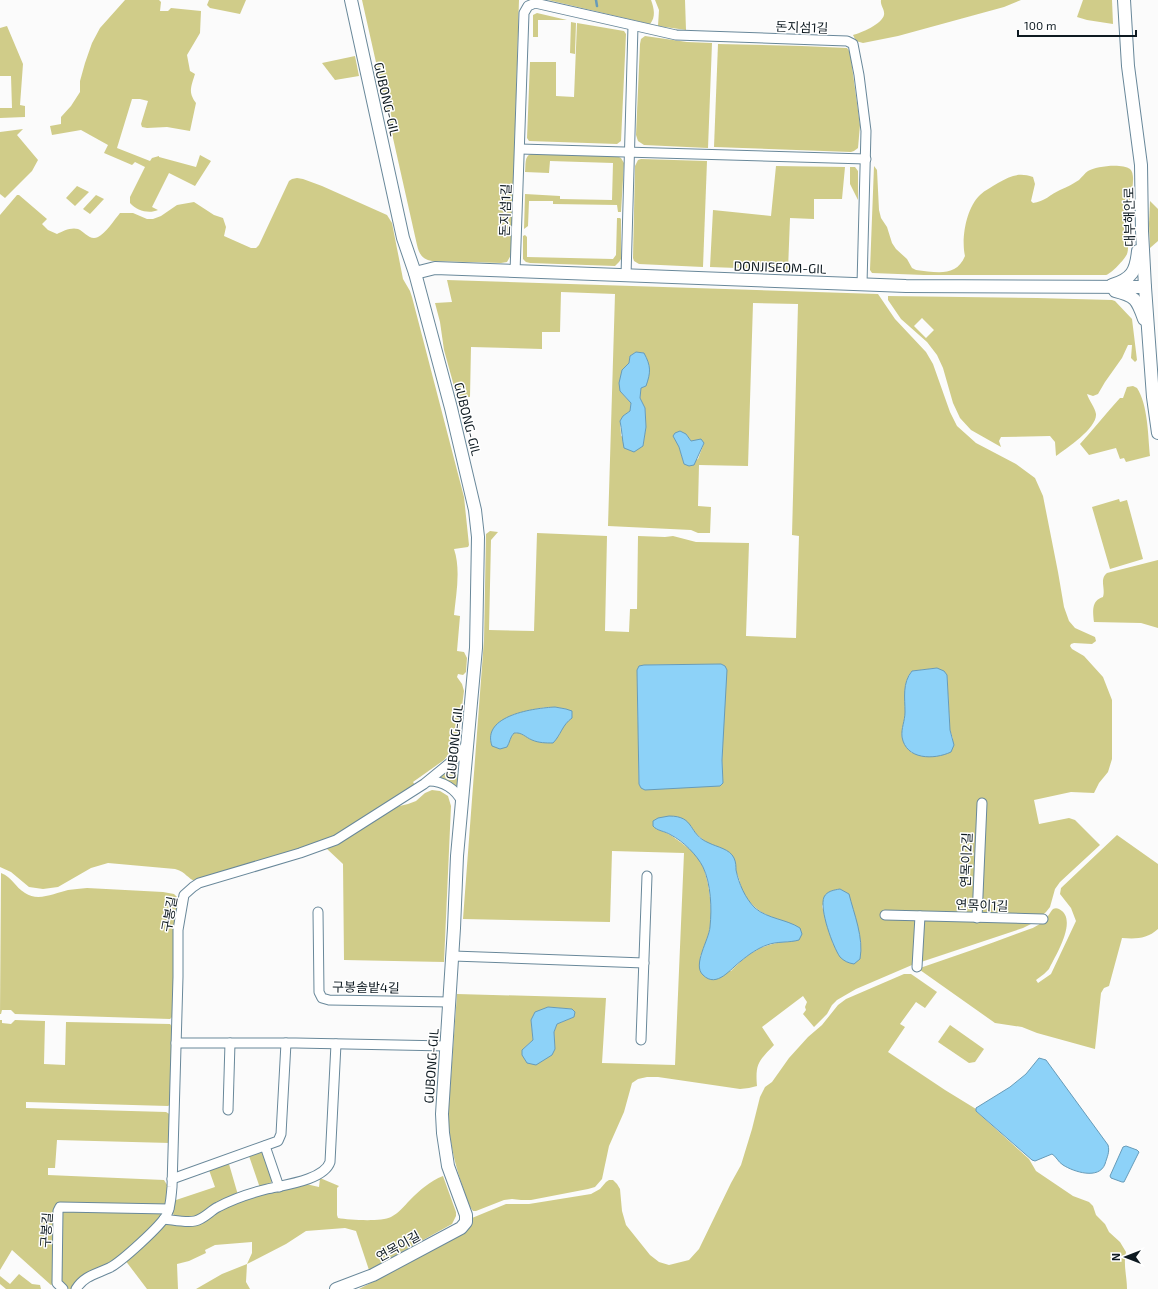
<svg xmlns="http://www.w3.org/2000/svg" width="1158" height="1289" viewBox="0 0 1158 1289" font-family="'Exo 2','Noto Sans KR',sans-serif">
	<rect width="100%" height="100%" fill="#fbfbfb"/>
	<g fill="#d0cc89" fill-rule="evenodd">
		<path d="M125,0H159L161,2L160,11H168L171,8L201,11L200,33L187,55L190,71L195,74C191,87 188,92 196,103L190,131L167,127L147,128L142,127L141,124L148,101L140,99H132L117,148L150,161L152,158L159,156V157L196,167L200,155L211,161L195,186L169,173L152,207L158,210C149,214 137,211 130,203V197L145,167L135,162L132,165L104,153L108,145L81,130L52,135L50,126L61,124V117L71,106L80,92V81L85,63L92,43L100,28Z"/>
		<polygon points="209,0 246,0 240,14 210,8 207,5"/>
		<path d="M362,0H519L511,255L507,262L501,263L432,261C422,259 419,254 417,245Z"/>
		<path d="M548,0H651C654,8 656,17 650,24Z"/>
		<polygon points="655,0 685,0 686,30 658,26 659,10"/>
		<path d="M881,0H1021L1004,7L898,36L863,43L856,41L853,35C861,33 882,24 884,15C885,9 880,6 881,0Z"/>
		<polygon points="1083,0 1112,0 1113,24 1087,20 1077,17"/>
		<polygon points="537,13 567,20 538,20 538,37 533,37 533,15"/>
		<polygon points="571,22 576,23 575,54 570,53"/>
		<polygon points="577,23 624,31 626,34 621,141 617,144 529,141 527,138 530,62 556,62 556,96 574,97"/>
		<polygon points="7,26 23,64 20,105 25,106 25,117 0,118 0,108 12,108 11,76 0,76 0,28"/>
		<polygon points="645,36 687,42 712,43 708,148 644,145 638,141 636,135 640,44 641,39"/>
		<polygon points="718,44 802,46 847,48 850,52 860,125 858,148 854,151 851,152 714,147"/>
		<polygon points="355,56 359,76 335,80 322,63"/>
		<polygon points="23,129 17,135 38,160 32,171 5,198 0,194 0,132"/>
		<path d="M531,154L617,156L621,158L624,163L621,212H618L617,205L553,204V201H529L528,226L524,229L525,194L560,196V199L612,200L613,163L550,161L549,173L525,172C526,165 524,156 531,154Z"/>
		<polygon points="641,159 707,161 703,267 639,264 634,261 633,258 635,166 638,160"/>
		<polygon points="776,166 845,167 842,199 814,199 814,219 790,218 788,270 710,267 713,210 771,216"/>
		<path d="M874,166L877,170L879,210L881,218L887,227L892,243L896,249L907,259L912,268L916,270C935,272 956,278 965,256C961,239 966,208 980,195C985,190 992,187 998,183C1010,176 1019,172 1033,177L1035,184L1031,201L1033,203C1044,202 1051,194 1060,190C1067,187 1073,184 1079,180C1082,177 1085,173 1088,171C1096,166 1122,163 1130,169C1138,176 1128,204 1127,214C1126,224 1130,246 1127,254C1125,259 1111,274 1106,275H924L872,273L870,270Z"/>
		<polygon points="850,167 855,167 858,171 858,200 850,184"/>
		<path d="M297,178L303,179L322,186L387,215L392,223L403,279L410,291L412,297L464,497L469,545L468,547L454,549C461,570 456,594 454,615L460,616L457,651L464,652L467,658L466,672L463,675L458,674L457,677L462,684L464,691L457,744L444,760L413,782L415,785L337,835L322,842L195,881C188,879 186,872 175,869L108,863L91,868L58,887L43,889L29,887L11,872L0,867V215L17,195H19L47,219L42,224L48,230L57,234C63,231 71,227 78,229C85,232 90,241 98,237C105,234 115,219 120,213H133L147,219H153L161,216L177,205L194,202L214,215L223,218L226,227L224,236L251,248H256L259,245L289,181L292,179Z"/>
		<polygon points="77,186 89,192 75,206 66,198"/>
		<polygon points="96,195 104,199 90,214 83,209"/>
		<polygon points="1150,201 1158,209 1158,241 1150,248 1149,224"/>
		<polygon points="617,218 620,218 621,219 621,259 619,262 615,266 530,263 526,262 523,259 523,236 525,235 527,237 527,257 613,259 616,255"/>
		<path d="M447,280L878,294L895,319L926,352L933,364L950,412L957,426L976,443L1016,464L1035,478L1043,496L1058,572L1064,607L1069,621L1075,628L1095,637L1096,641L1092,644L1074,643L1071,644L1070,646L1072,649L1084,656L1103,677L1112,700V759L1108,772L1099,783L1094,793L1071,792L1034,800L1039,824L1069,818L1075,820L1100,845L1060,882L1055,889L1050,907L1046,912L1035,922L1023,928L912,965L856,989L837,1000L832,1005L827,1014L814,1027L803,1014L806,1010L805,1007L807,1002L803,996L762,1027L774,1045C759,1061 755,1063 757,1086L749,1088L740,1089L658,1077H647L638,1079L632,1083L624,1112L609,1146L602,1179L595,1187L588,1189L531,1200H521L512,1199L504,1200L476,1211H473L470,1207C458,1175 451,1153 448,1118L457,994L606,998L602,1063L675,1065L684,853L612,851L610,922L463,919L484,640L486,534L490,531L498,532L491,540L489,630L534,631L537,533L607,536L605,631L629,632L630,609H637L638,536L665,537L673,536L696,542L749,543L746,636L796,638L799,536L792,535L798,304L753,303L748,466L699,465L698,506L711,507L710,533H698L691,530L608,526L615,294L561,292L560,332H542V349L471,347L470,397H457L444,350L440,322L435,303L452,302ZM636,352L644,353L646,386L641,388L640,398L645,408L646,427L643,446L621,436C621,422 616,421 630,411L631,403L620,391L622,370L629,363L630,356ZM686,434L691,441L704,443L698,459L684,464L679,447ZM721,664L725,666L722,760L723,783L641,788L639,784L637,670L644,665ZM937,668L947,675L950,730L953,739L912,753C907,749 904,744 902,738C901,730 904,723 905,716C907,700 901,684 912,671ZM555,707L566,709L572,718C565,723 561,728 559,736L532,740L520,733H514L511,737L512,715L540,708ZM691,826C695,835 701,837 708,844C717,852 726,861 734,870C739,874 740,884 742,890C753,912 772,919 794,925L791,942C766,941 748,953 731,971L700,957C704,948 708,938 710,928C713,907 709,870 695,853C692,850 686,847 683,844C674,837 667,832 656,829ZM840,889L848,894L861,942V952L833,944L822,906L831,891ZM548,1007L572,1009L574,1017L557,1024L554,1032L555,1049L522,1050L533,1040L531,1020Z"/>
		<path d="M888,296L1037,298L1112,300L1115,301L1132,319L1137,360L1135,362L1131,358L1132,345H1128L1122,358L1105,382L1098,394L1093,396L1087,394C1089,401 1095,407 1096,414C1097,428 1067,448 1056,456L1055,442L1050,436L1001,437L999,441L1001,447L971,430L960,418L953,403L943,368L937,355L927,342L901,319L888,300ZM922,318L934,330L926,338L914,326Z"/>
		<path d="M1133,386L1137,388C1148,405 1148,435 1150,456L1126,462L1124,458L1120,459L1116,448L1089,455L1080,444C1094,429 1106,413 1120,398H1123L1127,387Z"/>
		<polygon points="1119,499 1120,502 1127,500 1143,559 1110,569 1092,507"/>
		<path d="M1158,560V628L1141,623L1094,622C1093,611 1091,601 1103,597C1106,589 1099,579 1107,573Z"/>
		<polygon points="450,771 458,775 457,785 456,788 440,779 441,775"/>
		<polygon points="432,790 440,791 448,796 451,806 444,962 344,960 343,864 326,848 391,808 408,804 416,801 425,793"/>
		<path d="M1117,835L1158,864V929C1147,939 1136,939 1122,938L1109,986L1104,988L1101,993L1095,1049L1037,1033L1022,1027L995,1023L920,970V968C956,956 992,943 1027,930C1035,928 1042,923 1047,917C1049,915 1051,911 1053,909C1055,908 1057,908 1059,909C1079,919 1055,956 1049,969L1044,974L1036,980L1038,983L1051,974L1076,921L1071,908L1060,894L1061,888Z"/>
		<path d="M1,873C12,877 15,887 25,893C38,902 55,893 68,890C74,889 80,889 87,888L163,892L174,894L179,899L175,924L173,1016L170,1019L15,1014L11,1010H2L1,1014H0Z"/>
		<path d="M904,974H911L914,976L937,992L925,1008L916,1002L900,1024L905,1027L888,1052L945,1090L976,1109L977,1112L1029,1159L1036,1171L1073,1196L1089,1202L1093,1206L1096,1215L1105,1224L1109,1232L1120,1242L1126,1252C1123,1264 1127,1277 1127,1289H359L396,1270L465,1231L472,1222V1218L506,1204H529L591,1194L600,1189L606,1182L609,1180H613L617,1184L620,1189L622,1211L626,1225L650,1255L659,1262L669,1265L689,1260L699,1249L731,1183L741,1165L752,1129L760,1097L765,1087L772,1082L789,1058L808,1037L822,1025L838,1005L846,999Z"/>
		<polygon points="0,1020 2,1020 2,1023 11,1024 15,1020 45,1021 44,1064 65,1065 66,1022 170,1024 173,1028 171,1104 168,1106 26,1102 26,1108 166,1112 171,1115 170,1143 57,1140 55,1168 48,1168 48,1175 164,1180 169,1188 166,1208 158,1221 113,1262 73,1289 69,1289 60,1282 51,1285 12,1250 0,1270"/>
		<polygon points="950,1025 984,1049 975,1062 969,1063 938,1042"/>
		<polygon points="260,1152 265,1155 273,1179 270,1184 260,1188 249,1156"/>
		<polygon points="229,1164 238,1195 194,1218 175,1217 172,1212 173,1201 215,1187 209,1170"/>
		<path d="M443,1176L456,1212V1216L452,1224L369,1270L356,1231L345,1228L306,1231L286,1244L247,1264L246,1282L250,1289H196L222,1274L247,1264L252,1253V1242L215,1245L205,1250L206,1253L189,1261L177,1264L178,1289H147L125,1260L165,1224L217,1211L257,1196L306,1184L319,1187L320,1178L339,1186L337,1188V1215L338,1218C350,1220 381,1222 391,1217C399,1213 404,1206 410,1200C420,1190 430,1181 443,1176Z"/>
		<polygon points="19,1274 32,1284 40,1285 41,1289 6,1289 0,1284 0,1276 10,1284"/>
	</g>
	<g fill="#8dd2f8" stroke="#679bb8">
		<path d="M636,352L644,353C651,366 651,372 646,386L641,388L640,398L645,408L646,427L643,446L634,452L624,448C622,439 622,430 620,421L623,416L630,411L631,403L620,391L619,383L622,370L629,363L630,356Z"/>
		<polygon points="680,431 686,434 691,441 701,439 704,443 694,465 689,466 684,464 679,447 673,436 675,433"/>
		<polygon points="721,664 725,666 727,670 722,760 723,783 720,786 645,790 641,788 639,784 637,670 639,666 644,665"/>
		<path d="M937,668L944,671L947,675L950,730L954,745L951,752C934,760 906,760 902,737C901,728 905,721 905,712C905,698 902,683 912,671Z"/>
		<path d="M555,707L566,709L572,711V718C562,725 561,735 553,743C546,743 539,743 532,740C525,737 522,732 514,733C510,737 510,742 507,747L500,749L492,746C481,715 535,708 555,707Z"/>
		<path d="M669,816C696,816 687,834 709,843C717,847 730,849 734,858C736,862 736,867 736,870C739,884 745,898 755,908C768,919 786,919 800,928L802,934L799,940C789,943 777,941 767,945C758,948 748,955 741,961C731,968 717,989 703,975C692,965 709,940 710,927C712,908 711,884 703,867C697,855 683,841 671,835C665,831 657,831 653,826V821L658,818Z"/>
		<path d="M840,889L849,894C854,914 864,938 860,959L854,964C848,963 844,961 840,957C833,947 819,909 824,897C827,891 834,890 840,889Z"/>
		<polygon points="548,1007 572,1009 575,1012 574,1017 557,1024 554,1032 555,1049 552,1055 536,1065 527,1063 522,1055 522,1050 533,1040 531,1020 535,1012"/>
		<path d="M1039,1058L1046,1060L1108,1145C1110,1152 1107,1157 1105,1164C1099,1180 1074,1172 1063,1165C1058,1162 1056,1156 1052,1154L1035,1161L1032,1160L976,1111V1108L1010,1087L1026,1074Z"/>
		<polygon points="1126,1146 1137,1150 1139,1152 1124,1182 1122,1182 1111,1178 1110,1176 1123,1147"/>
	</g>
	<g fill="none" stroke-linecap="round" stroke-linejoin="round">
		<polyline stroke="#679bb8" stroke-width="2.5" points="596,0 597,6"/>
		<g stroke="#69889a" stroke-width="11">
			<g id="minor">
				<polyline points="520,149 866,159"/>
				<polyline points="515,272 524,13 528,6 535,3 676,35 847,41 853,44 859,75 866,131 862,284"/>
				<polyline points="626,276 633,26"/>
				<path d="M429,781C443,781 456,789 462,802"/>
				<polyline points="318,912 319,992 322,998 329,1000 450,1002"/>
				<polyline points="885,915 1043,919"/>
				<polyline points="977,918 982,803"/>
				<polyline points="453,956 644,963"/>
				<polyline points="917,967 920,916"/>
				<polyline points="641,1040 647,876"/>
				<polyline points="176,1043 296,1043 447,1046"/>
				<polyline points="228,1110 230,1043"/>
				<polyline points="265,1146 279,1187"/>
				<polyline points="172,1179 278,1141 281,1134 286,1043"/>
				<path d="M164,1219C174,1220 186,1223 195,1221C204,1219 210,1211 218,1207C233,1199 251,1193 267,1189C284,1185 324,1180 330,1162L336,1044"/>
				<polyline points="63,1289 57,1283 58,1211 60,1207 169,1209"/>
				<path d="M76,1289C84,1276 96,1274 109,1268C120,1263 162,1225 167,1214C171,1206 171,1196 172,1187L178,977V930L184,895L193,887L199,883L300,853L336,840L424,784L457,757L467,744"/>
			</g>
		</g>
		<g stroke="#69889a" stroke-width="14">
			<g id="tertiary">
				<polyline points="1124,0 1128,66 1141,165 1142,231 1145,287 1153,397 1158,433"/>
				<polyline points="415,273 435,268 906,286 1145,287"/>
				<path d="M1112,285C1132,279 1136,271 1138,251"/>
				<path d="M1115,291C1135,296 1137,299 1144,319"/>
				<polyline points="336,1289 373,1275 461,1228 466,1222 466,1215 448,1166 443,1133 442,1114 454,928 457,856 476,648 478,537 475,510 451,408 415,273 403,238 351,0"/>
			</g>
		</g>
		<use href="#minor" stroke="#fff" stroke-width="9"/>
		<use href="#tertiary" stroke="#fff" stroke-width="12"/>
	</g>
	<g text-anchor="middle" stroke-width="3" stroke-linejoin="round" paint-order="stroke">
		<g font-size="13" fill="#0e1a21" stroke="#fff">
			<text transform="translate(802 27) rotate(2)" y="5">돈지섬1길</text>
			<text transform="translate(387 99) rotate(77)" y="5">GUBONG-GIL</text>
			<text transform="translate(505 210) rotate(-88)" y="5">돈지섬1길</text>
			<text transform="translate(1129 217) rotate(-91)" y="5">대부해안로</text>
			<text transform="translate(780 267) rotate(2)" y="5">DONJISEOM-GIL</text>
			<text transform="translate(468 419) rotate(76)" y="5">GUBONG-GIL</text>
			<text transform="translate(454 742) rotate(-84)" y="5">GUBONG-GIL</text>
			<text transform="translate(966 860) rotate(-88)" y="5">연목이2길</text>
			<text transform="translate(982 905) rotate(2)" y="5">연목이1길</text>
			<text transform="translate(169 914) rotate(-80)" y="5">구봉길</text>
			<text transform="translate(366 987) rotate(1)" y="5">구봉솔밭4길</text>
			<text transform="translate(431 1066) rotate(-86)" y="5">GUBONG-GIL</text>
			<text transform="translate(46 1230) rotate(-86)" y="5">구봉길</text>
			<text transform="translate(398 1246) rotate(-29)" y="5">연목이길</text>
		</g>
	</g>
	<g transform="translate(1126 1257) rotate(270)" stroke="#ffffff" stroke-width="3" paint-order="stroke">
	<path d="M0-3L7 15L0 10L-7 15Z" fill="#0e1a21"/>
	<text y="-6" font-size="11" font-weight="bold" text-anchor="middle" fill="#0e1a21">N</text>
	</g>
	<path d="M1018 30v6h118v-6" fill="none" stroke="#0e1a21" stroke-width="2"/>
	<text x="1024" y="30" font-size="12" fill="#0e1a21" stroke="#ffffff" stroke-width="3" paint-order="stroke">100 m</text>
</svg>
